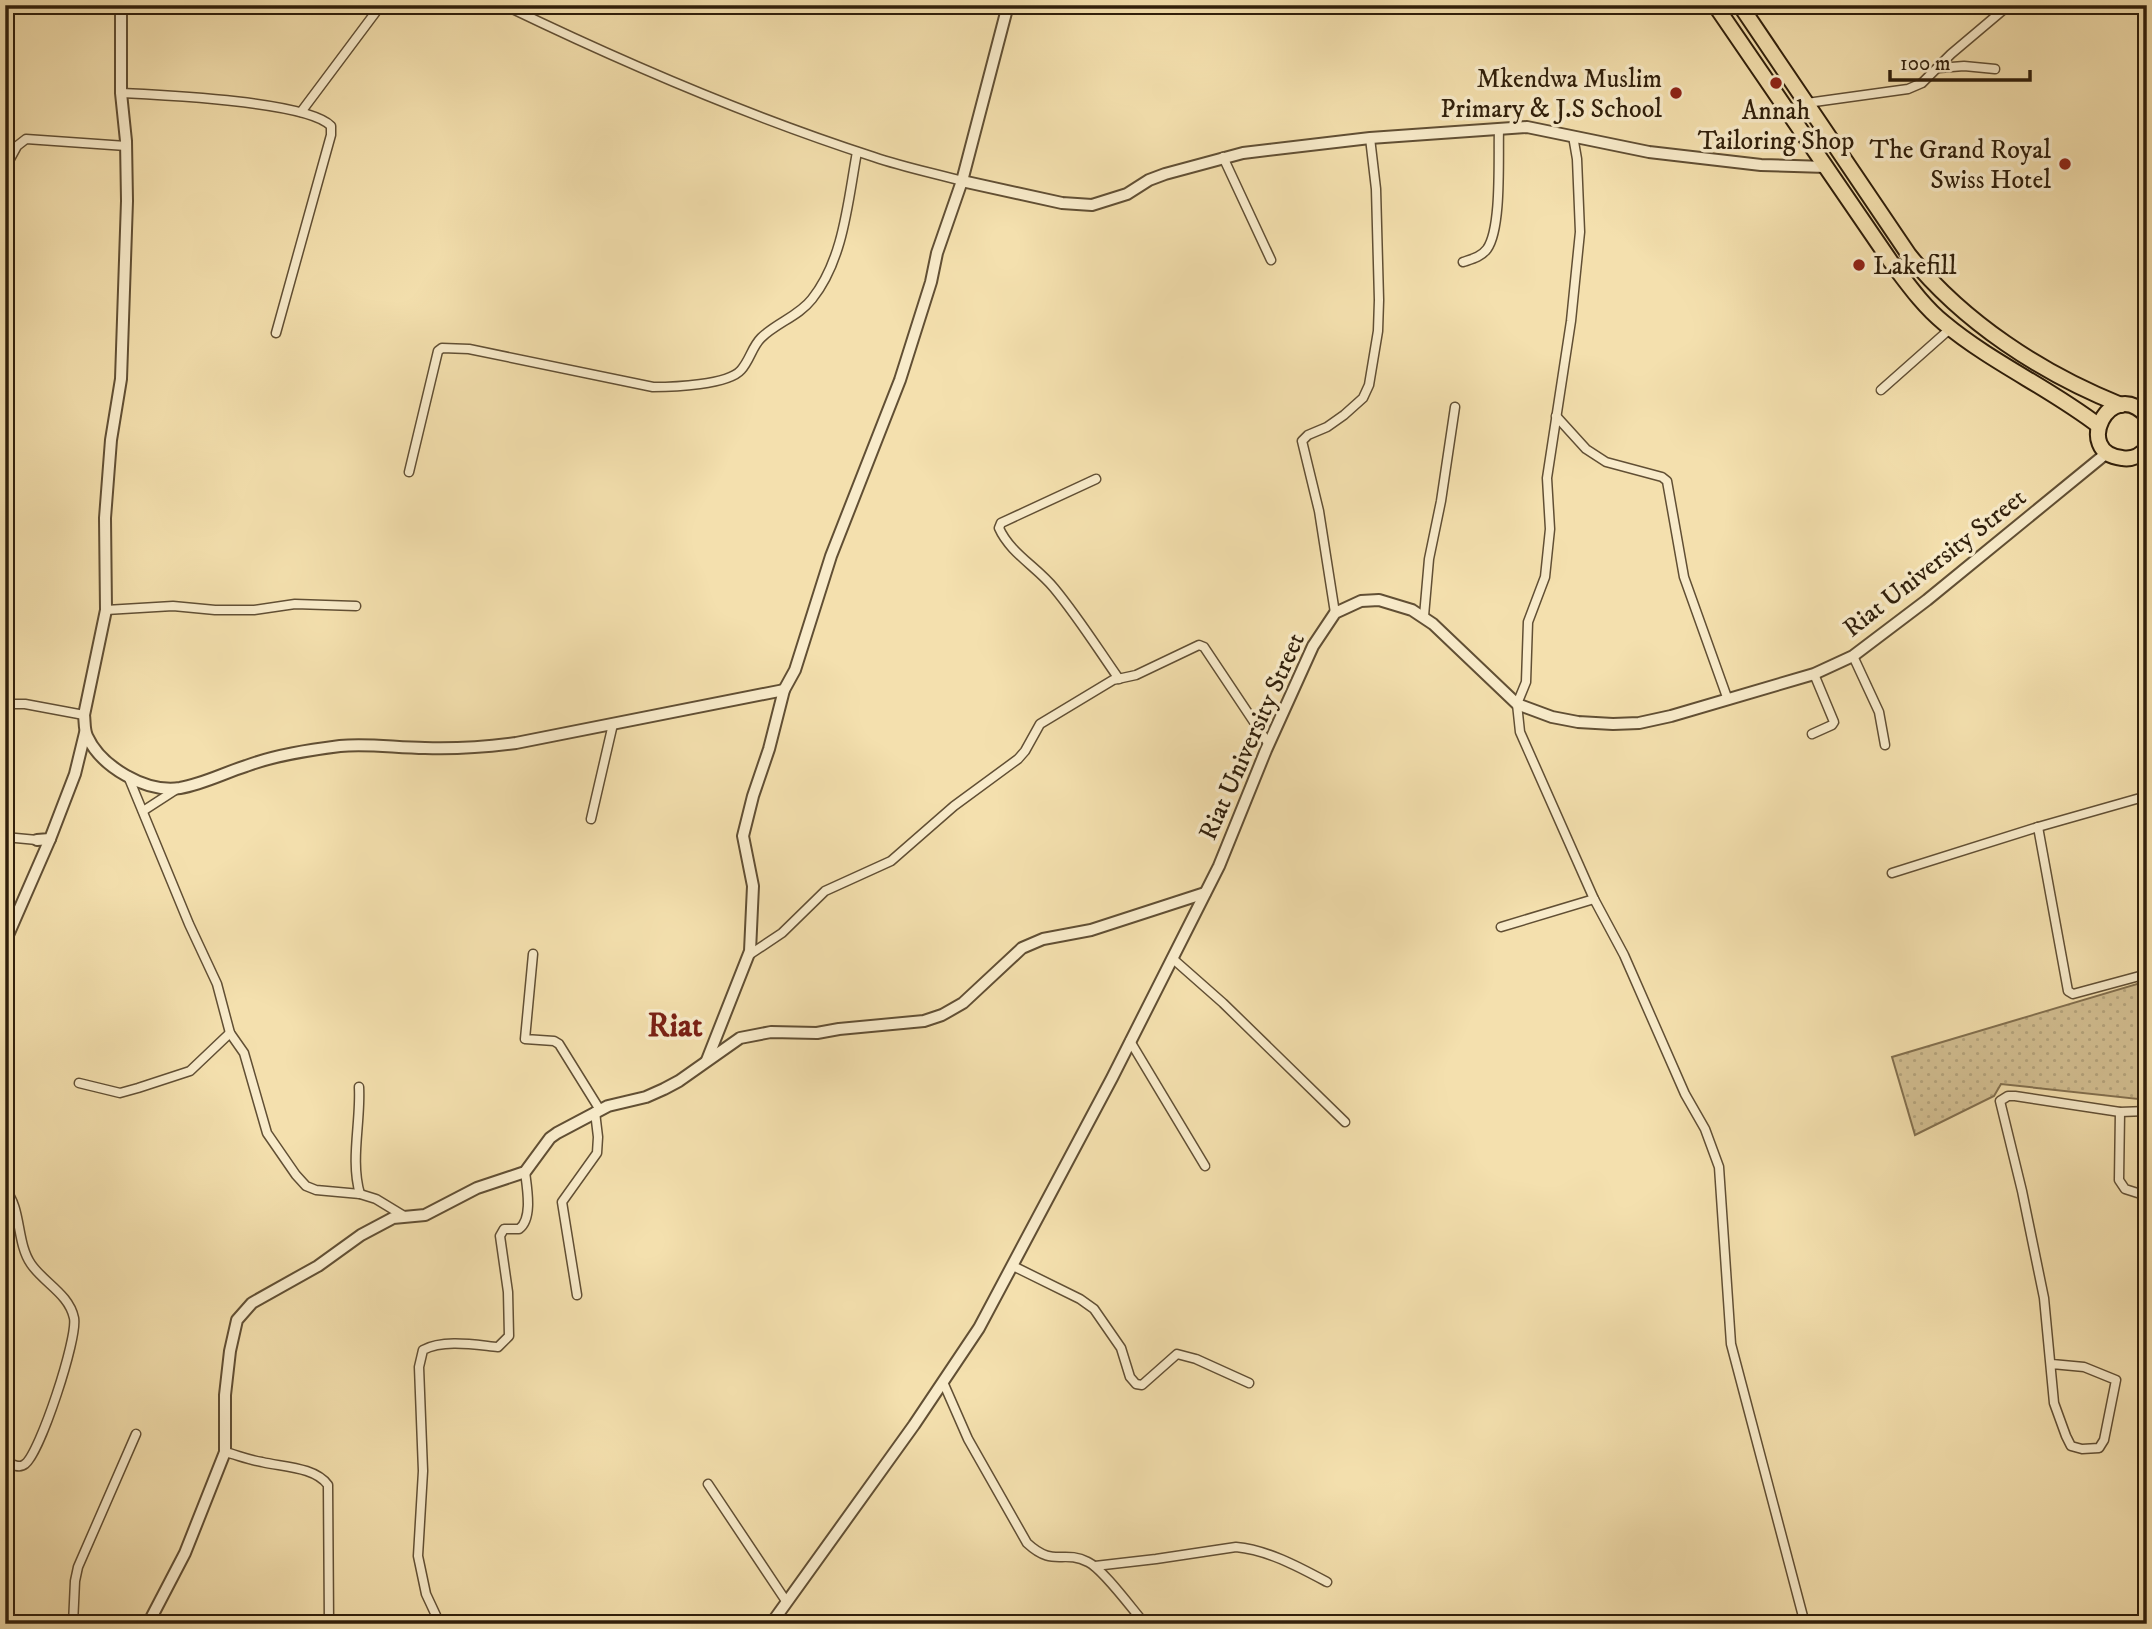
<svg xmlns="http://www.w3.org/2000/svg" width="2152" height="1629" viewBox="0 0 2152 1629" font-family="'IM FELL DW Pica',serif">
	<defs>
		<pattern id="grass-dots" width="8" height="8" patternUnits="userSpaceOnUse" patternTransform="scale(1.75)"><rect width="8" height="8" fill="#d3bf92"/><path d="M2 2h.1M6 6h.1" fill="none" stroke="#b5a47d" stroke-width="1.8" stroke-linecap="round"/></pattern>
	</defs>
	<rect width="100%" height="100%" fill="#f4e0ae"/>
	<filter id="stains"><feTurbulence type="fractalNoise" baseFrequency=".00286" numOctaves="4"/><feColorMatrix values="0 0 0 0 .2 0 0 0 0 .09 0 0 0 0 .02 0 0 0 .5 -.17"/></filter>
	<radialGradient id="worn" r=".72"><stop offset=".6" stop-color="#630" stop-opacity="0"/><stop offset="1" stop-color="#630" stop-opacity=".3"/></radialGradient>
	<polygon fill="url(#grass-dots)" stroke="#826f4e" stroke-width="2" points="2147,981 2147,1100 2001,1084 1994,1096 1915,1135 1892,1057"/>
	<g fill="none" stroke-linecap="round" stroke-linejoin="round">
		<g stroke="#614f34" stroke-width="11">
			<g id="minor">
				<path d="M504,5C624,63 747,116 874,157C903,167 933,173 962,181"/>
				<polyline points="1939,68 1964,66 1995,69"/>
				<path d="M121,93C161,95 307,101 331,126V135L276,333"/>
				<polyline points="1807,103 1908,89 1922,83 1951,54 2009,5"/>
				<polyline points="301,112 381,5"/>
				<polyline points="1573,136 1577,159 1580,232 1571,321 1547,478 1550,529 1545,577 1528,622 1526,682 1517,704 1520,732 1594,899 1624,955 1685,1094 1705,1129 1719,1167 1731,1344 1805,1624"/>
				<polyline points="1223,157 1271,260"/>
				<polyline points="5,168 17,146 26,139 126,146"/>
				<path d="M1463,262C1472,259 1481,257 1487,249C1502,228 1498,157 1499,129"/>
				<polyline points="1881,390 1951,328"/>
				<polyline points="1556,416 1586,449 1606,462 1662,477 1667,481 1684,577 1728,700"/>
				<path d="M409,472L438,351L442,348L469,349L653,387C673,387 728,385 741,370C750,360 752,347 761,338C776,323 799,316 812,299C844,259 848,200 857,152"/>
				<path d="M1096,479L1001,523L999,528C1010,553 1037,567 1054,588C1078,617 1098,649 1119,679"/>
				<polyline points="106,610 173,606 215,610 254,610 295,604 356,606"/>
				<polyline points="1335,613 1319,511 1302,441 1308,435 1327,427 1344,415 1363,398 1369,385 1378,331 1379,300 1376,189 1370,138"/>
				<polyline points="1424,616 1429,559 1441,501 1455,407"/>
				<polyline points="1853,656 1879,712 1885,745"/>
				<polyline points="5,704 25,704 84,715"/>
				<polyline points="1812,734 1832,725 1834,722 1814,674"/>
				<polyline points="128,776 189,924 217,984 230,1033 244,1053 267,1133 296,1175 306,1186 316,1190 360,1194 376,1199 404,1216"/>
				<polyline points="143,811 177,789"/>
				<polyline points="591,819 613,724"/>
				<polyline points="2038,827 2068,991 2073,994 2147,974"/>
				<polyline points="5,837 37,840"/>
				<polyline points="1892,873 2038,827 2147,796"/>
				<polyline points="1501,927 1594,899"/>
				<polyline points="533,954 525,1039 554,1041 559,1044 600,1110"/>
				<polyline points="749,955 782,933 825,891 891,861 954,806 1018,759 1025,751 1040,724 1113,680 1136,675 1199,645 1204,647 1268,743"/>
				<polyline points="1172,958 1223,1003 1345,1122"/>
				<polyline points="1130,1041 1205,1166"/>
				<polyline points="79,1083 120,1093 138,1088 190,1071 230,1033"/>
				<path d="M359,1087C361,1122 350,1160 360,1194"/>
				<polyline points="2120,1112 2119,1180 2125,1189 2147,1196"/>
				<path d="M5,1189C22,1209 16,1242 31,1264C44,1283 69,1294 74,1318C78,1338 40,1453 25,1464C19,1469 11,1464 5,1461"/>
				<polyline points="1013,1266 1080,1299 1094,1309 1121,1348 1130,1377 1136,1384 1142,1385 1177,1354 1196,1359 1249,1383"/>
				<polyline points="577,1295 562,1202 597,1153 598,1137 595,1112"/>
				<polyline points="2052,1364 2084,1367 2116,1380 2104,1440 2099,1448 2082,1449 2071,1446 2066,1436 2054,1403 2044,1298 2022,1191 2000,1101 2008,1096 2015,1096 2120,1112 2147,1111"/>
				<path d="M943,1382L968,1439L1027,1543C1054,1568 1062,1549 1088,1562C1103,1569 1132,1609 1145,1624"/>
				<path d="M225,1452C237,1455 249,1460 262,1462C283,1467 315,1467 328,1485L329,1624"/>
				<polyline points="708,1484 786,1601"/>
				<path d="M1095,1566L1156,1559L1236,1547C1268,1550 1299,1567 1327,1582"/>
				<polyline points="73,1624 75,1581 78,1567 136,1434"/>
				<path d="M440,1624L426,1594L418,1556L423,1471L419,1367L423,1350C444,1339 476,1345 498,1347L509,1336L508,1292L500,1236L504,1229H519C533,1219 527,1188 525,1172"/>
			</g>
		</g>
		<g stroke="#614f34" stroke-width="14">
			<g id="tertiary">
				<path d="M121,5V93L126,141L127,201L121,379L111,440L105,518L106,610L84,715C85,722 84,729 87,736C101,767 146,793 180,788C203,784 224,773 246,766C275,755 309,750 340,746C368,743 397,748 425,748C456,749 486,747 516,743L784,690"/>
				<polyline points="962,181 1062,203 1092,205 1127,194 1149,180 1165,174 1243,153 1370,138 1527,127 1649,152 1761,165 1826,167"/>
				<polyline points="37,840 50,839 75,774 85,733"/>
				<polyline points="5,942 50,839"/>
				<polyline points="707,1060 750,951 753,886 743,836 753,796 769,749 784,690 795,670 831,556 900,380 931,282 937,253 962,181 1008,5"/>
				<polyline points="148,1624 185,1553 225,1452 225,1395 230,1351 237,1320 252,1303 318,1266 361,1235 393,1218 425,1215 477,1188 525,1172 550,1138 557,1133 608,1106 646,1097 664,1089 679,1081 740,1038 771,1032 817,1033 839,1029 924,1021 942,1015 963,1003 1022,948 1043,939 1091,930 1205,893"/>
				<polyline points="771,1624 914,1425 979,1328 1112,1078 1219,866 1266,750 1313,646 1335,613 1361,601 1379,600 1412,610 1433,624 1517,704 1552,717 1578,722 1613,724 1639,723 1671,716 1814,674 1853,656 1927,600 2108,452"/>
			</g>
		</g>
		<g stroke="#301f0b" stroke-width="18">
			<g id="trunk">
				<path d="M1715,5L1891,262C1907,283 1923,306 1944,323C1992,363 2050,388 2099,426"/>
				<path d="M1740,5L1909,255C1963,322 2041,373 2121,405"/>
				<path d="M2147,416C2110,375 2072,453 2122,458C2132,460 2141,455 2147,448"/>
			</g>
		</g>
		<use href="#minor" stroke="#f8ebca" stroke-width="8"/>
		<use href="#tertiary" stroke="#f8ebca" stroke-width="10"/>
		<use href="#trunk" stroke="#f4e0ae" stroke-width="14"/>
	</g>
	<g fill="#8f2418" stroke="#f8ebca" stroke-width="2.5">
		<circle cx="1776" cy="83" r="7"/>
		<circle cx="1676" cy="93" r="7"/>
		<circle cx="2065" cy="164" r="7"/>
		<circle cx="1859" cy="265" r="7"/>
	</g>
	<g text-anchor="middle" stroke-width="7" stroke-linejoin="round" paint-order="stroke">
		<g font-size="26" fill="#301f0b" stroke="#f8ebca" text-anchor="end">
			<text x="1662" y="87">Mkendwa Muslim<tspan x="1662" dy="30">Primary &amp; J.S School</tspan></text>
			<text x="1776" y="119" text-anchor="middle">Annah<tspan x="1776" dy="30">Tailoring Shop</tspan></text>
			<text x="2051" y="158">The Grand Royal<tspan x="2051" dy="30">Swiss Hotel</tspan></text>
			<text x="1873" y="274" text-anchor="start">Lakefill</text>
		</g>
		<g font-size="26" fill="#301f0b" stroke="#f8ebca">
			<text transform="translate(1934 562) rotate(-38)" y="9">Riat University Street</text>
			<text transform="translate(1251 736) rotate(-66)" y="9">Riat University Street</text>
		</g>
		<g font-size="33" font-weight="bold" fill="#7a1f14" stroke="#f8ebca">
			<text x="675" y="1036">Riat</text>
		</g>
	</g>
	<rect width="2152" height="1629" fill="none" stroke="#f4e0ae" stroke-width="28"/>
	<rect x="7" y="7" width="2138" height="1615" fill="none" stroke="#301f0b" stroke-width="3.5"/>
	<rect x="14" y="14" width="2124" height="1601" fill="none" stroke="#301f0b" stroke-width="2"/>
	<path d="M1890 70v10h140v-10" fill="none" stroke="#301f0b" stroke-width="3.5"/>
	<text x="1900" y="70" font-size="21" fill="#301f0b" stroke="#f8ebca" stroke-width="5" paint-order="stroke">100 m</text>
	<rect width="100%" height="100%" filter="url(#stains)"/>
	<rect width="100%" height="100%" fill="url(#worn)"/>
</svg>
